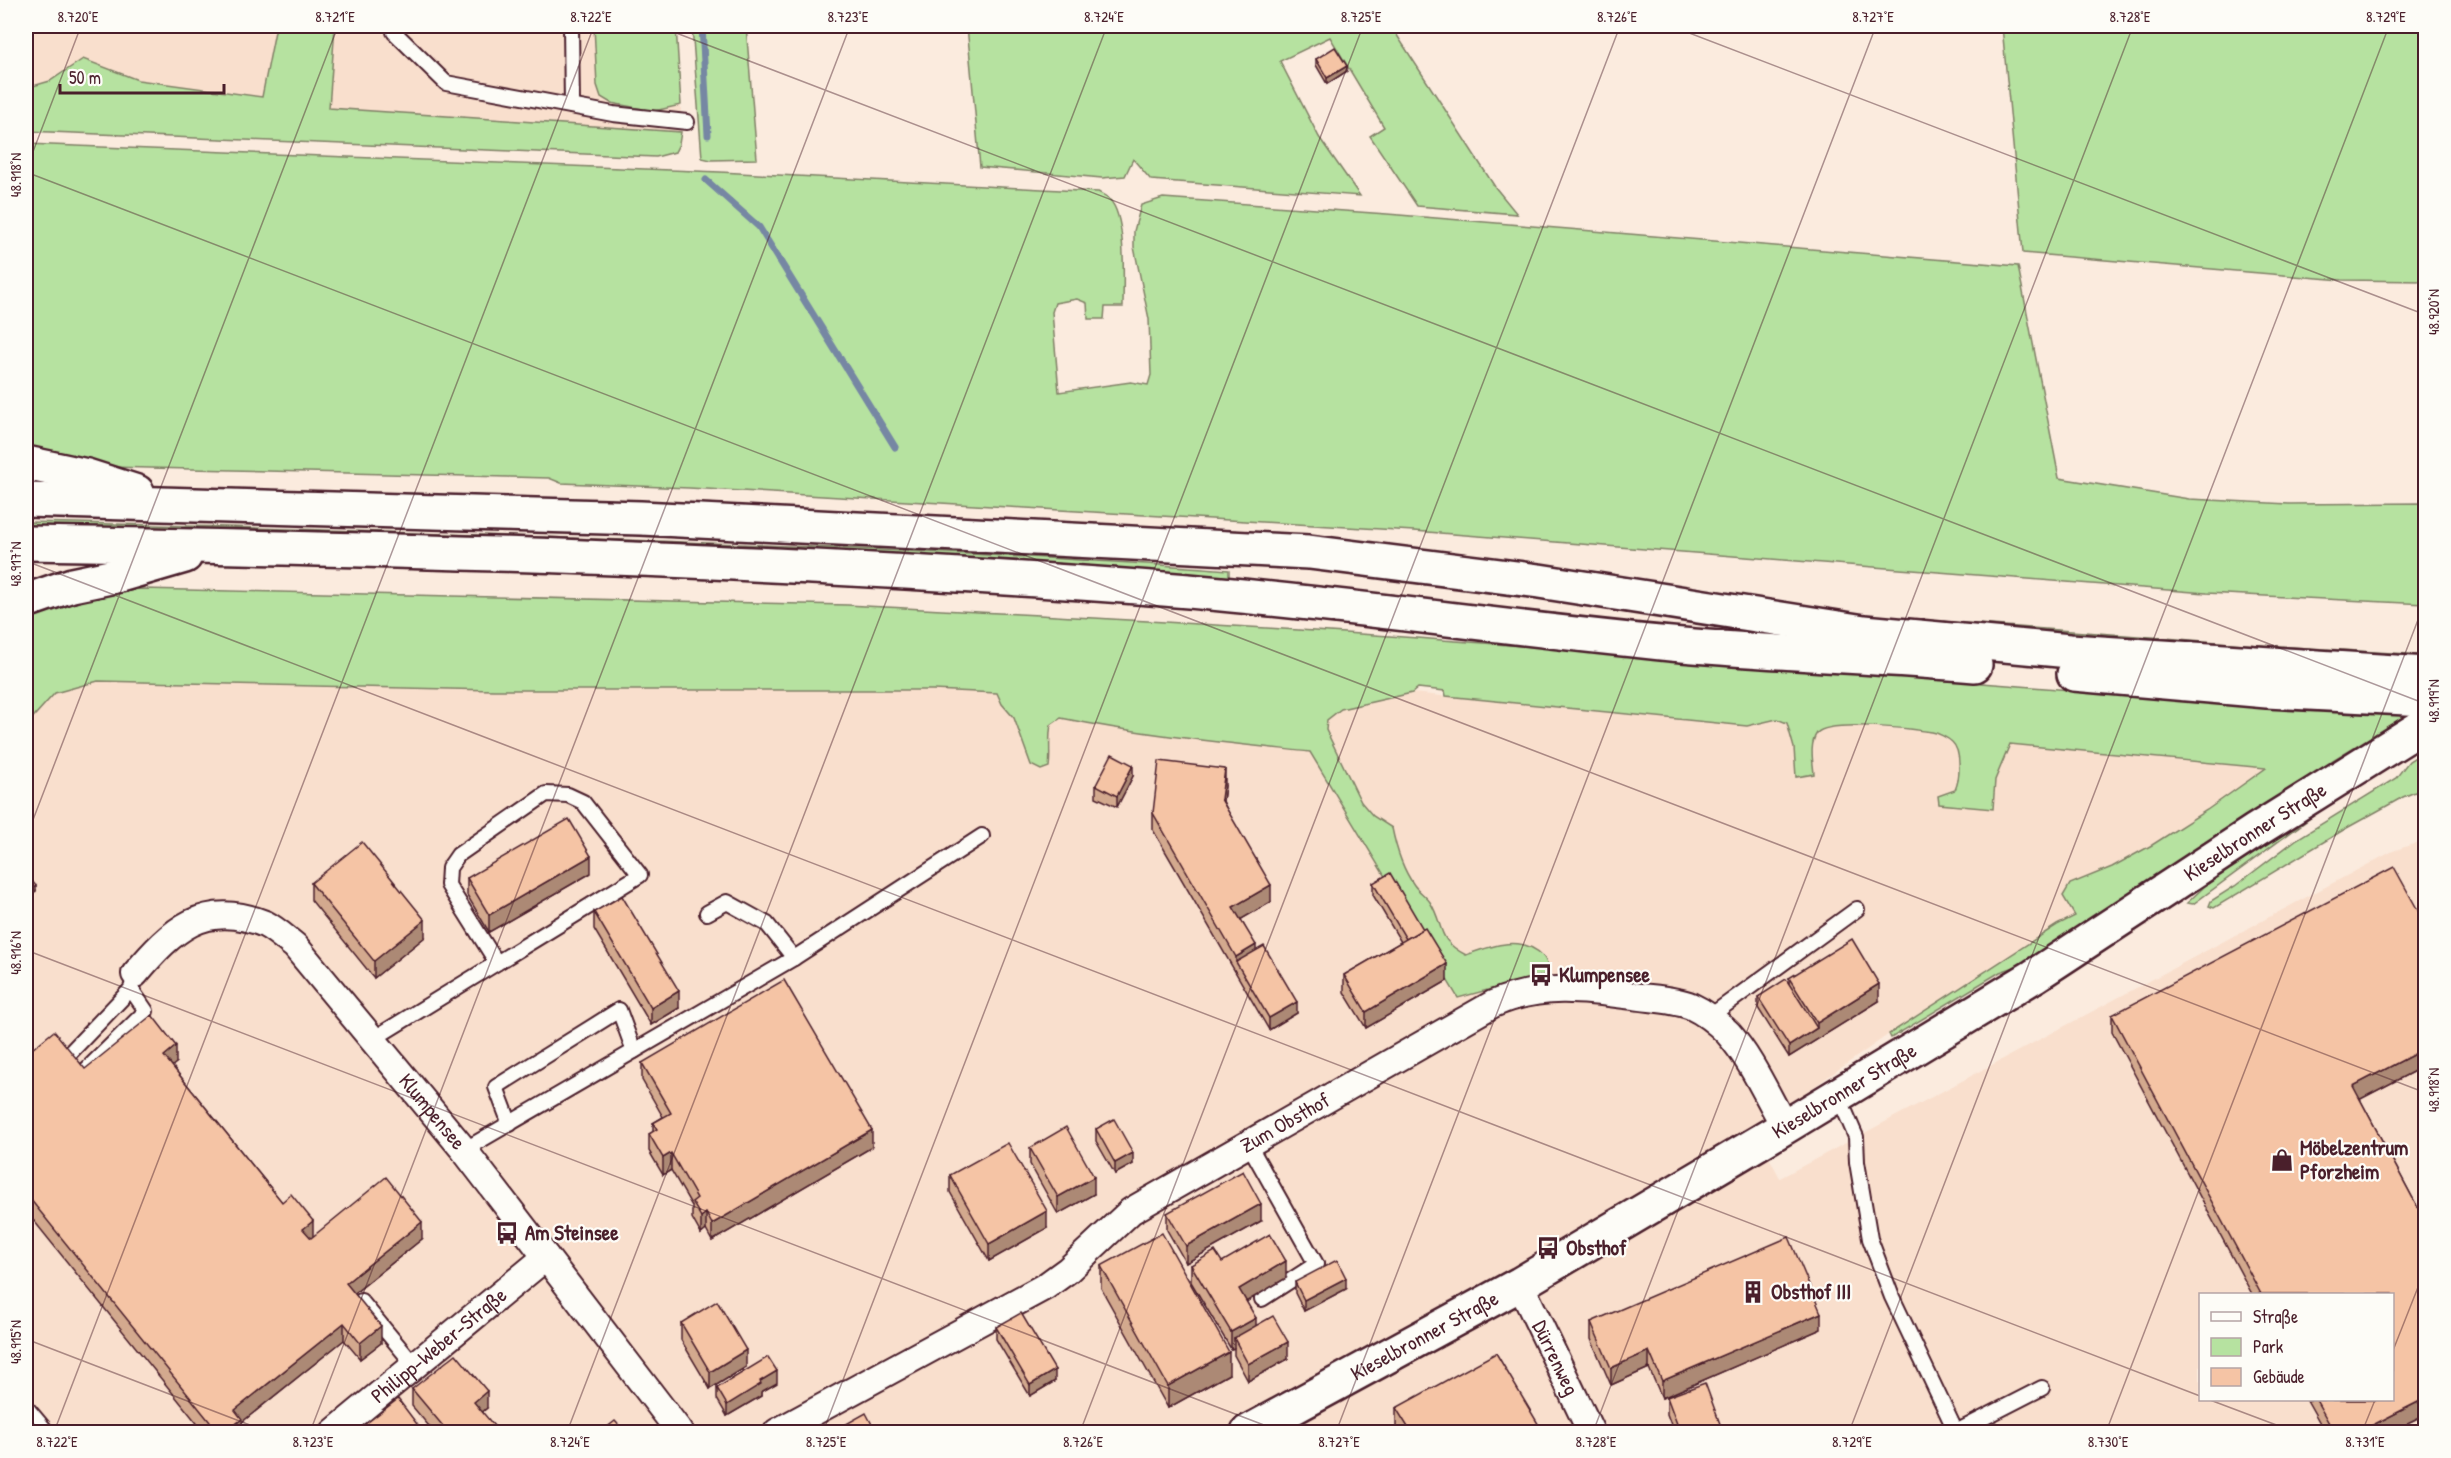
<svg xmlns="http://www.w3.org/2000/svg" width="2451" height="1458" viewBox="0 0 2451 1458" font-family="'Patrick Hand',sans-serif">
	<rect width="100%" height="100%" fill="#fbebde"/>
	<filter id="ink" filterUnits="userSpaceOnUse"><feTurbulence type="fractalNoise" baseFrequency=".0167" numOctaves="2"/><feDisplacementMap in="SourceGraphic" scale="12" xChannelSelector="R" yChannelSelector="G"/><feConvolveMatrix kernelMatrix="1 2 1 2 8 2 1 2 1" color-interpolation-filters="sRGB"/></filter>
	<g filter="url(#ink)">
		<g fill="#f9dfcd" fill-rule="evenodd">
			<polygon points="26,26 313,26 308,124 26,111"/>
			<polygon points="335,26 594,26 597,85 628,108 654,111 681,105 681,132 328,108"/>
			<path d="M98,681L494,690H933L997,693L1002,704L1014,718L1031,765L1051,751L1048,736L1051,725L1061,718L1088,724L1115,727L1326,730L1327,720L1341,709L1412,693L1747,726L1777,719L1787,723L1794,748L1796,777L1814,774L1813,745L1816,734L1824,727L1841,724L1934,732L1952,741L1960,751L1959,782L1955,790L1939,804L1993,809L1995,780L2010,743L2267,768L2070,907L2076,916L2057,925L1889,1034L1754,1129L1780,1178L2393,851L2425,840V1432H26V725L55,693ZM2200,1294H2392V1400H2200Z"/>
		</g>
		<g fill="#b6e2a0" stroke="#808066" stroke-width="1.5">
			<polygon points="276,26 335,26 329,108 681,132 679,144 675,152 656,157 26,131 26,88 50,81 83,59 138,80 262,97"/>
			<polygon points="594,26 676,26 681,105 654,111 611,103 601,97 597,85"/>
			<polygon points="692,26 746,26 757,159 711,160 702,158"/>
			<polygon points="967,26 1391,26 1495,187 1517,214 1417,206 1370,136 1384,127 1330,37 1280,61 1319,137 1360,196 1151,180 1133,159 1125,176 1102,178 980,167"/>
			<polygon points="2002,26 2425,26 2425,281 2342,280 2023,253"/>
			<path d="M26,144L720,172L1098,192C1102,194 1107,196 1110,200C1127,218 1123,282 1123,307H1105L1104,319H1088L1087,303L1077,299L1055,303L1052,312L1059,392L1131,382L1148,385L1151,375L1149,319L1134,247V231L1141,205L1163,198L1387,214L2018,266L2059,478L2189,499L2289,504L2425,503V604L2206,593L1414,531L689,488L561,483L549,478L109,467L26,454Z"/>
			<path d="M26,522C225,526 425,533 625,540C826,547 1028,555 1229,570V577L26,529Z"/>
			<path d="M143,589L848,605C1055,616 1262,626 1469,642C1784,665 2098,697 2413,711L2333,760L2330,762L2334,768L2026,963L2000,972L1891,1038L1889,1034L2057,925L2075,916L2063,896L2070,884L2112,867L2152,845L2207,810L2266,768L2010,744L1995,780L1993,809L1939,804L1938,796L1955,790C1960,779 1962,751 1952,742C1948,738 1938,733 1932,732C1912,729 1829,719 1817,733C1809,744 1813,762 1814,774L1796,777L1794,748L1787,723L1777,719L1747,726L1446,696L1445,691L1418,688L1412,693L1341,709L1327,720L1326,730L1361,802L1373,816L1392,828C1396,848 1402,868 1414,885C1418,891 1426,896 1430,902C1445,926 1435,939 1466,955C1491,946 1522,934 1543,956C1547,961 1549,967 1547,974L1458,998L1310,752C1227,743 1143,735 1061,718L1051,725C1048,739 1051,752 1049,767L1041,770L1031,765L1014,718L1002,704L997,693L933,690H494L98,681L55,693L26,725V612L101,591Z"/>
			<polygon points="1832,613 2244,644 2425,655 2425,658 2023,637"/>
			<polygon points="2425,751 2425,788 2403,797 2345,829 2214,908 2209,906 2211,901 2235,886 2297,839 2396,778 2409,761"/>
			<polygon points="2335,800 2193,904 2187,903 2204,887 2278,833"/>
		</g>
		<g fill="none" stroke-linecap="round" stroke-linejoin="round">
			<g stroke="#7687a3" stroke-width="7">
				<polyline points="702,26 708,135"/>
				<polyline points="706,180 759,227 895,447"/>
			</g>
			<g stroke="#4a1f2b" stroke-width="18">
				<g id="lane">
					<polyline points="394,26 394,32 446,83 613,114 687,122"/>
					<polyline points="571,26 572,106"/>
					<polyline points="707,913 727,902 767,924 794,958"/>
					<polyline points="1709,1017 1857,909"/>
					<polyline points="373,1039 640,875 583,802 568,795 546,794 458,855 449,868 448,885 497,963"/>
					<polyline points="67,1056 131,989"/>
					<polyline points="82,1074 146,1011 131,989 135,974"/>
					<polyline points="1838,1095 1856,1137 1857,1162 1870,1239 1892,1297 1956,1432"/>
					<polyline points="510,1124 496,1087 619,1010 634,1051"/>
					<polyline points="1248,1143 1316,1264 1262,1299"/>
					<polyline points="464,1150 794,958 982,836"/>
					<polyline points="361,1301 415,1366"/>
					<polyline points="26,1407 47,1432"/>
					<polyline points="1956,1432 2042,1388"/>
				</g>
			</g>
			<g stroke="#4a1f2b" stroke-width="30">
				<g id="street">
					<path id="s1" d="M135,974C172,930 204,899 265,924C275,929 286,939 295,946L464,1150L680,1432"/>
					<path id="s2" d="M1520,1284L1591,1432"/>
					<path id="s3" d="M334,1432L546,1257"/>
					<path id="s4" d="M777,1432L1046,1286L1068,1270L1131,1211L1493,1004C1543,982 1589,990 1641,997C1658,999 1676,1000 1691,1006C1704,1012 1718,1023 1728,1033C1752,1060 1767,1096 1785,1127"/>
				</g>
			</g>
			<g stroke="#4a1f2b" stroke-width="38">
				<g id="secondary">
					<path id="s5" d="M1248,1432L1520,1284L1785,1127L2034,976L2255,831L2426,724"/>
				</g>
			</g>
			<g stroke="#4a1f2b" stroke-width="38">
				<g id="highway">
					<polyline points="26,463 87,476 137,492"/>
					<polyline points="26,500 641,518 1309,552 1539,581 1864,632 2070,651 2426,674"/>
					<path d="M26,543C405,549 785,560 1164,589C1333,602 1502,628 1671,644C1772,653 1874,657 1975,665"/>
					<polyline points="26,601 72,585 120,575 185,556"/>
					<polyline points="2074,674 2267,691 2426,699"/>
				</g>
			</g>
			<use href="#lane" stroke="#fdfcf7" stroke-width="14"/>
			<use href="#street" stroke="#fdfcf7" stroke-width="26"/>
			<use href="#secondary" stroke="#fdfcf7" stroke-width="33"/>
			<use href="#highway" stroke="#fdfcf7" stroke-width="33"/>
		</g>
		<g fill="#d3a98e" stroke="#4a1f2b" stroke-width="1.5">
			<polygon points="1316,59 1347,71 1327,84 1316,65"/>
			<polygon points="1133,776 1117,807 1096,797 1096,785"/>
			<polygon points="1225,786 1223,801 1271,902 1241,919 1256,951 1297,1013 1269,1030 1153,830 1153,813"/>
			<polygon points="591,873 489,932 467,895 467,878"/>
			<polygon points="26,878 36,891 30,896 26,890"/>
			<polygon points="311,883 425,937 374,978 311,900"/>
			<polygon points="1373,883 1447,981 1366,1028 1344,992 1344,975 1401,942 1373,895"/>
			<polygon points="594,912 679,1008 651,1025 594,929"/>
			<polygon points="2426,925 2426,1065 2360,1099 2426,1223 2426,1415 2391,1432 2325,1432 2307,1400 2392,1400 2392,1294 2252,1294 2112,1032 2112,1015"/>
			<polygon points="1789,978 1879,1001 1789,1057 1758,1008 1758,997 1789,983"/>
			<polygon points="26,1054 85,1069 176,1063 172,1066 282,1202 313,1237 422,1239 355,1293 381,1343 360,1359 344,1340 242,1422 242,1432 204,1432 26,1211"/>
			<polygon points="642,1063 872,1147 712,1241 706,1230 701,1234 692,1218 692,1206 671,1170 663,1175 649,1151 649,1134 653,1132 653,1123 663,1117 642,1080"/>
			<polygon points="1096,1129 1133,1164 1115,1174 1096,1141"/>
			<polygon points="1030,1148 1094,1194 1058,1214 1030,1164"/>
			<polygon points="950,1175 1047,1228 989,1261 950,1192"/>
			<polygon points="1167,1213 1261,1221 1186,1263 1167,1230"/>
			<polygon points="1222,1262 1286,1278 1246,1302 1256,1326 1288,1359 1248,1381 1234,1355 1234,1348 1231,1349 1191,1282 1191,1265"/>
			<polygon points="1101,1266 1229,1374 1168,1408 1101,1288"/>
			<polygon points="1295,1282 1346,1289 1304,1311 1295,1293"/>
			<polygon points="1591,1322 1821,1329 1662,1398 1649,1368 1611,1385 1591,1339"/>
			<polygon points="681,1323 746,1367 710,1389 681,1340"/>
			<polygon points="996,1327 1055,1381 1030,1396 996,1339"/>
			<polygon points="777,1383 761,1392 761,1396 727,1416 717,1399 717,1388"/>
			<polygon points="412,1389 487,1408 482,1412 495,1432 434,1432 412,1406"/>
			<polygon points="1667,1397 1723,1432 1666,1432 1673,1430 1667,1414"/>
			<polygon points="1396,1408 1543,1432 1398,1432 1396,1430"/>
		</g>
		<g fill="#ac8974" stroke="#4a1f2b" stroke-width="1.5">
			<polygon points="1347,66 1347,71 1327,84 1327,78"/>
			<polygon points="1133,765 1133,776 1117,807 1117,796"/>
			<polygon points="1225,769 1225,786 1221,815 1221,799"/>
			<polygon points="591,856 591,873 489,932 489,915"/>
			<polygon points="1271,885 1271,902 1233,924 1233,907"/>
			<polygon points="36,886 36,891 30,896 30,890"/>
			<polygon points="425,920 425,937 374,978 374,961"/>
			<polygon points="1256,945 1256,962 1236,962 1236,957"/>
			<polygon points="1447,964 1447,981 1366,1028 1366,1012"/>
			<polygon points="1879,984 1879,1001 1789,1057 1789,1046 1817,1028 1817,1023"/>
			<polygon points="679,991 679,1008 651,1025 651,1008"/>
			<polygon points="1297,1002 1297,1013 1269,1030 1269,1018"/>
			<polygon points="176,1046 176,1063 164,1073 164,1056"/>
			<polygon points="2426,1048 2426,1065 2353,1103 2353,1086"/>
			<polygon points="872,1130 872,1147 712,1241 712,1224"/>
			<polygon points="671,1153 671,1170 663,1175 663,1158"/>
			<polygon points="1133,1153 1133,1164 1115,1174 1115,1163"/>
			<polygon points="1094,1177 1094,1194 1058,1214 1058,1197"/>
			<polygon points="1261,1204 1261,1221 1186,1263 1186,1246"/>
			<polygon points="1047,1211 1047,1228 989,1261 989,1244"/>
			<polygon points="706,1213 706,1230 701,1234 701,1217"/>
			<polygon points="313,1221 313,1238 303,1246 303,1229"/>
			<polygon points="422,1222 422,1239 346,1300 346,1283"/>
			<polygon points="1286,1261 1286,1278 1239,1306 1239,1289"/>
			<polygon points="1346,1278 1346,1289 1304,1311 1304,1300"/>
			<polygon points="1821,1313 1821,1329 1662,1398 1662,1381"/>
			<polygon points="1256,1318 1256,1335 1234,1338 1234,1348 1231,1349 1231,1332"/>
			<polygon points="344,1323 344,1340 242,1422 242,1432 225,1432 235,1410"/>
			<polygon points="381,1326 381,1343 360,1359 360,1343"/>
			<polygon points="1288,1342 1288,1359 1248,1381 1248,1364"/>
			<polygon points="746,1350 746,1367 710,1389 710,1372"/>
			<polygon points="1649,1351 1649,1368 1611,1385 1611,1368"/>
			<polygon points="1229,1352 1229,1374 1168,1408 1168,1386"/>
			<polygon points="1055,1370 1055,1381 1030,1396 1030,1385"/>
			<polygon points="777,1371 777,1383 761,1392 761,1396 727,1416 727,1405 760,1381"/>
			<polygon points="487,1391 487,1408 474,1419 474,1402"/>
			<polygon points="2426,1398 2426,1415 2391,1432 2359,1432"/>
			<polygon points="495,1427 495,1432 488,1432"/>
		</g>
		<g fill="#f5c4a5" stroke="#4a1f2b" stroke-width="1.5">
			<polygon points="1335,47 1347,66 1327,78 1316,59"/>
			<polygon points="1112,754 1133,765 1117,796 1096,785"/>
			<polygon points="1159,761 1225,769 1221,799 1271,885 1233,907 1256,945 1236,957 1153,813"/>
			<polygon points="569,819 591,856 489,915 467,878"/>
			<polygon points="362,842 425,920 374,961 311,883"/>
			<polygon points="2394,867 2426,925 2426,1048 2353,1086 2426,1223 2426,1398 2359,1432 2334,1432 2316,1400 2392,1400 2392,1294 2261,1294 2112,1015"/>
			<polygon points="1390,873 1423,929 1406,939 1373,883"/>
			<polygon points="28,876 36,886 30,890 26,885 26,878"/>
			<polygon points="622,896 679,991 651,1008 594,912"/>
			<polygon points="1425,928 1447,964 1366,1012 1344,975"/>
			<polygon points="1852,939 1879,984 1817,1023 1789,978"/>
			<polygon points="1264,946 1297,1002 1269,1018 1236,962"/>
			<polygon points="1786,979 1817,1028 1789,1046 1758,997"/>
			<polygon points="784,980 872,1130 712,1224 706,1213 701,1217 692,1202 697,1198 671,1153 663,1158 649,1134 657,1129 653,1123 671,1113 642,1063"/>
			<polygon points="152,1015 176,1046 164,1056 282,1202 291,1194 313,1221 303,1229 311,1238 386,1177 422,1222 346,1283 381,1326 360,1343 344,1323 235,1410 242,1419 225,1432 218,1432 26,1194 26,1054 54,1031 85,1069"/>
			<polygon points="1114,1119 1133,1153 1115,1163 1096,1129"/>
			<polygon points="1066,1127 1094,1177 1058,1197 1030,1148"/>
			<polygon points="1008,1143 1047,1211 989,1244 950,1175"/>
			<polygon points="1243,1171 1261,1204 1186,1246 1167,1213"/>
			<polygon points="1162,1233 1229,1352 1168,1386 1101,1266"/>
			<polygon points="1270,1234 1286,1261 1239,1289 1256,1318 1231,1332 1191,1265 1215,1251 1222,1262"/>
			<polygon points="1789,1237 1821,1313 1662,1381 1649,1351 1611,1368 1591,1322"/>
			<polygon points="1337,1260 1346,1278 1304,1300 1295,1282"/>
			<polygon points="717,1301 746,1350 710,1372 681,1323"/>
			<polygon points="1021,1313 1055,1370 1030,1385 996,1327"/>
			<polygon points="1273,1316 1288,1342 1248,1364 1234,1338"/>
			<polygon points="1496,1353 1543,1432 1411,1432 1396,1408"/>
			<polygon points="456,1354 487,1391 474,1402 495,1427 488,1432 448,1432 412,1389"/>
			<polygon points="768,1357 777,1371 760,1381 761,1384 727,1405 717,1388"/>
			<polygon points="1705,1383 1723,1432 1680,1432 1667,1397"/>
			<polygon points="398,1399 423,1432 355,1432"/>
			<polygon points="26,1413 41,1432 26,1432"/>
			<polygon points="866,1413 876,1432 832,1432"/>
			<polygon points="615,1421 625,1432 601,1432"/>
			<polygon points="1677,1428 1679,1432 1666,1432"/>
		</g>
	</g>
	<path fill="none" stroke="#4a1f2b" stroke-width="1.5" stroke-opacity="0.45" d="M658,26L2426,704M1671,26L2426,315M26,170L81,26M26,172L2426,1093M26,561L2200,1396M26,838L338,26M26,950L1282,1432M26,1339L268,1432M2392,1353L2426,1267M2210,1400L2295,1432M54,1432L594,26M310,1432L850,26M567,1432L1107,26M823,1432L1363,26M1080,1432L1620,26M1336,1432L1876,26M1593,1432L2133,26M1849,1432L2389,26M2106,1432L2426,599M2362,1432L2375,1400"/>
	<defs>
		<g id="bus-bare" transform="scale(1.8)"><path d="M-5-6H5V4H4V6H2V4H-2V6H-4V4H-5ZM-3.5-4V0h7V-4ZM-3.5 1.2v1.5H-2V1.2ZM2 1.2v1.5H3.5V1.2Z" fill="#4a1f2b" stroke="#fdfcf7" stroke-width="2.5" paint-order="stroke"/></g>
		<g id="shop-bare" transform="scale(1.8)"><path d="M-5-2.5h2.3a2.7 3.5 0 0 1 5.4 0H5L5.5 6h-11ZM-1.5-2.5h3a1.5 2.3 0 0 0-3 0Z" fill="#4a1f2b" stroke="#fdfcf7" stroke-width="2.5" paint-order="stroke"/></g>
		<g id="building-bare" transform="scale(1.8)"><path d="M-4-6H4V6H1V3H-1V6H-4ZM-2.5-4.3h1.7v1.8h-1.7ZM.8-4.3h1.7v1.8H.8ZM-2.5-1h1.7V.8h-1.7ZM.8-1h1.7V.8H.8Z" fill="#4a1f2b" stroke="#fdfcf7" stroke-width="2.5" paint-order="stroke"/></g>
	</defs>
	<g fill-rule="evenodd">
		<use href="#bus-bare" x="1541" y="975"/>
		<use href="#shop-bare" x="2282" y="1160"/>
		<use href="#bus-bare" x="507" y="1233"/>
		<use href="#bus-bare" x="1548" y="1248"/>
		<use href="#building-bare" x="1753" y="1292"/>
	</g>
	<g text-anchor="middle" stroke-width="4.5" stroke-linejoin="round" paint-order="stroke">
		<g font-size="21" fill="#4a1f2b" stroke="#fdfcf7">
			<text dy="7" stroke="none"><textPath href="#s5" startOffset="1173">Kieselbronner Straße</textPath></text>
			<text dy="7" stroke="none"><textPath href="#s5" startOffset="687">Kieselbronner Straße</textPath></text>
			<text dy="7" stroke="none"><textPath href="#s1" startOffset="405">Klumpensee</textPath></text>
			<text dy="7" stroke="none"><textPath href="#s4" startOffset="597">Zum Obsthof</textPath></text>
			<text dy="7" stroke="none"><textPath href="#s5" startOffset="201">Kieselbronner Straße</textPath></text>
			<text dy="7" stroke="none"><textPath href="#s3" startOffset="136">Philipp-Weber-Straße</textPath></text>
			<text dy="7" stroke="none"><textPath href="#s2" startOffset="82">Dürrenweg</textPath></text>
		</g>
		<g font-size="21" font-weight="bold" fill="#4a1f2b" stroke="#fdfcf7" text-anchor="start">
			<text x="1559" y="982">Klumpensee</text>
			<text x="2300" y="1155">Möbelzentrum<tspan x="2300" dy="24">Pforzheim</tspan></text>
			<text x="525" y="1240">Am Steinsee</text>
			<text x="1566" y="1255">Obsthof</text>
			<text x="1771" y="1299">Obsthof III</text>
		</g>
	</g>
	<rect width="2451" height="1458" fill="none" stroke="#fdfcf7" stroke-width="66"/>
	<rect x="2199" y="1293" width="195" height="108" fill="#fdfcf7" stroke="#b5a4a5" stroke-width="1.5"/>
	<rect x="2211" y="1312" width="30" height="9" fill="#fdfcf7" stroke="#b5a4a5" stroke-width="1.5"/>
	<text x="2253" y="1323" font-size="18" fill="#4a1f2b">Straße</text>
	<rect x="2211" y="1338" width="30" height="18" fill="#b6e2a0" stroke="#b5a4a5" stroke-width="1.5"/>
	<text x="2253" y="1353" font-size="18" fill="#4a1f2b">Park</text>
	<rect x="2211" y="1368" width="30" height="18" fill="#f5c4a5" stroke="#b5a4a5" stroke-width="1.5"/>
	<text x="2253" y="1383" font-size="18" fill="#4a1f2b">Gebäude</text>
	<path d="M60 84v9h164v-9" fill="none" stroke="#4a1f2b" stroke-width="3"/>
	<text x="69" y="84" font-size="18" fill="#4a1f2b" stroke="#fdfcf7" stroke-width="4.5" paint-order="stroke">50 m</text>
	<rect x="33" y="33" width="2385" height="1392" fill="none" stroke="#4a1f2b" stroke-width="2"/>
	<g font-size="15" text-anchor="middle" fill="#4a1f2b">
		<text x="78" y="22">8.720°E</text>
		<text x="335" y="22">8.721°E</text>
		<text x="591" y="22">8.722°E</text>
		<text x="848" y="22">8.723°E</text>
		<text x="1104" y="22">8.724°E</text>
		<text x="1361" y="22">8.725°E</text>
		<text x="1617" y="22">8.726°E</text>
		<text x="1873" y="22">8.727°E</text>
		<text x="2130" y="22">8.728°E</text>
		<text x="2386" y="22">8.729°E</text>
		<text transform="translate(16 175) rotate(-90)" y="5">48.918°N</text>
		<text transform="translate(2434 312) rotate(-90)" y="5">48.920°N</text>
		<text transform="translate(16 564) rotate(-90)" y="5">48.917°N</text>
		<text transform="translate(2434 701) rotate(-90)" y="5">48.919°N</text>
		<text transform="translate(16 953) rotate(-90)" y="5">48.916°N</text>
		<text transform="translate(2434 1090) rotate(-90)" y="5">48.918°N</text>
		<text transform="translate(16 1342) rotate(-90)" y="5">48.915°N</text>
		<text x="57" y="1447">8.722°E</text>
		<text x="313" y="1447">8.723°E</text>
		<text x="570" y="1447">8.724°E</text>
		<text x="826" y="1447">8.725°E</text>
		<text x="1083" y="1447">8.726°E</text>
		<text x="1339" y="1447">8.727°E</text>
		<text x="1596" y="1447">8.728°E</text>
		<text x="1852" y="1447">8.729°E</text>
		<text x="2108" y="1447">8.730°E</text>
		<text x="2365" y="1447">8.731°E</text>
	</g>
</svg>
